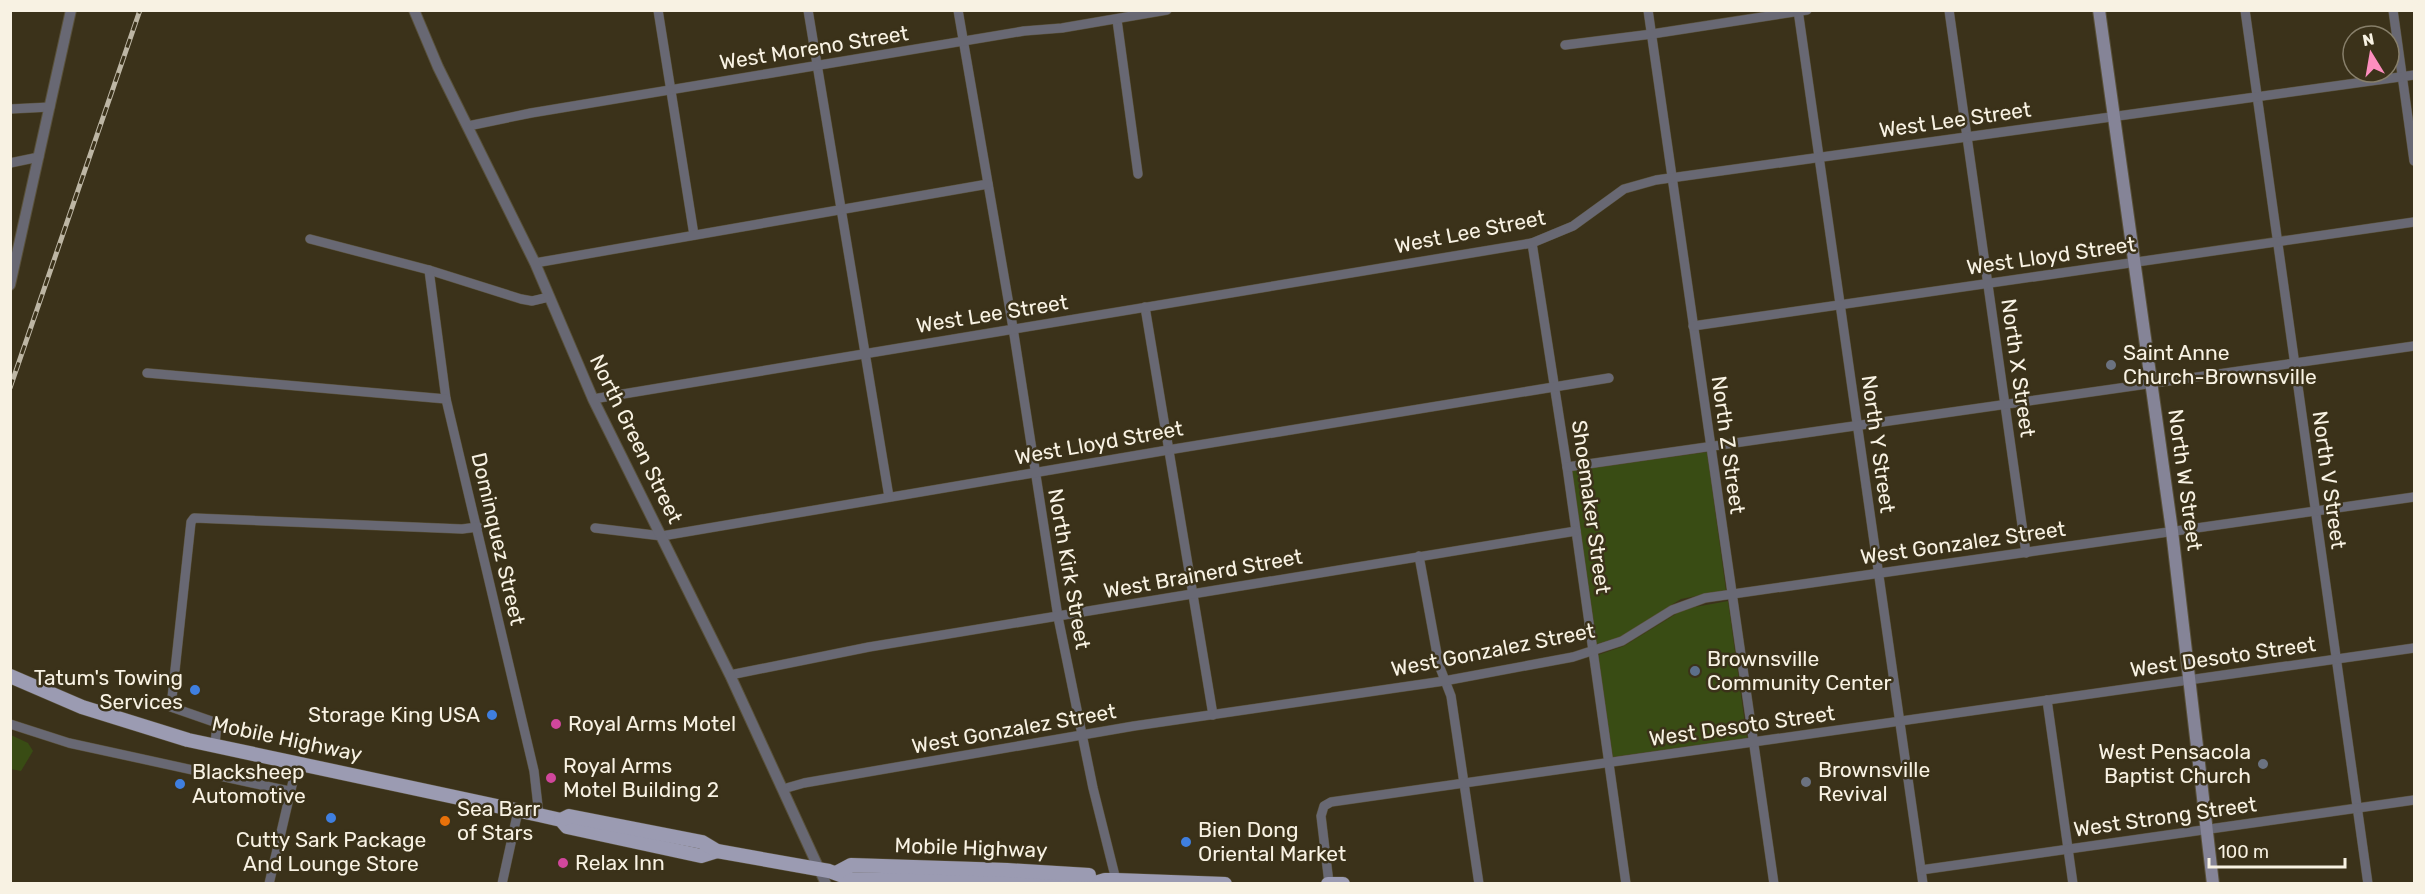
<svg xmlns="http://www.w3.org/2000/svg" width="2425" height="894" viewBox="0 0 2425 894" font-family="Rubik,sans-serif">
	<rect width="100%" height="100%" fill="#3b321a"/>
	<g fill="#394c14">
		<polygon points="1707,452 1726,590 1681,599 1620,637 1597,644 1572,471"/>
		<polygon points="1728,601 1747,738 1613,757 1598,655 1624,646 1684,609"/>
		<polygon points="11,735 28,743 33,751 21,771 11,769"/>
	</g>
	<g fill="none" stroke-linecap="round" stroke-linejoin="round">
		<g stroke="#59513a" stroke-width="10">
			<g id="minor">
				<polyline points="658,10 694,235"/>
				<polyline points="808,10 889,497"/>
				<polyline points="958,10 1013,328 1058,617 1093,788 1117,884"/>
				<polyline points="1648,10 1774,884"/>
				<polyline points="1798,10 1923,884"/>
				<polyline points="1949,10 2026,553"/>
				<polyline points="2245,10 2368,884"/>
				<polyline points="2393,10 2414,161"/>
				<polyline points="1117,20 1138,174"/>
				<polyline points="1565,45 1652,34 1807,10"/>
				<polyline points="10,109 50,107"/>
				<polyline points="468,126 531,113 1024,31 1062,28 1167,10"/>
				<polyline points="10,163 39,157"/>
				<polyline points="310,239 429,270 521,299 532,301 549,297"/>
				<polyline points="1532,243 1567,467 1626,884"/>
				<polyline points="535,263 988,184"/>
				<polyline points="429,270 446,399 534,771 539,815"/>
				<polyline points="1145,307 1213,715"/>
				<polyline points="1693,326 2414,222"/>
				<polyline points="147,373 446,399"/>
				<polyline points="593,399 1532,243 1573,226 1624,189 1656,180 2414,75"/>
				<polyline points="1567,467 2414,346"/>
				<polyline points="595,528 662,536 1168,450 1609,378"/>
				<polyline points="1419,556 1439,665 1451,696 1479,884"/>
				<polyline points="730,675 869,647 1576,531"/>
				<polyline points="2047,700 2073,884"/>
				<polyline points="10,724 69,743 289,791"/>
				<polyline points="215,745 217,723 171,707 191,522 194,518 462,529 478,527"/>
				<polyline points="783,789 804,783 1134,726 1444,681 1573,657 1622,641 1672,610 1705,598 2414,497"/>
				<polyline points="1921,870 2414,800"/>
				<polyline points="1329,883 1321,816 1324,806 1331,802 2414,648"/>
				<polyline points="269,884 297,764"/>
				<polyline points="502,884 518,811"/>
			</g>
		</g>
		<g stroke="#59513a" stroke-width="12">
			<g id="tertiary">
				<polyline points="414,10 438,67 535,263 593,399 730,675 826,884"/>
				<polyline points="10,285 71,10"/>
			</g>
		</g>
		<g stroke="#59513a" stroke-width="14">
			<polyline id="secondary" points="2099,10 2172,531 2213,884"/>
		</g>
		<g stroke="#59513a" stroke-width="15">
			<g id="primary">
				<polyline points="10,676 82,707 188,740 539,815 561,820 567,827 701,856 717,851"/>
				<polyline points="561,820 569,816 702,842 717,851 829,871 851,879 1095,883 1105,880 1116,880 1225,884"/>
				<polyline points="836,873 851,865 1007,870 1089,875"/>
				<polyline points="1328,884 1343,884"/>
			</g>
		</g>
		<use href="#minor" stroke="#686873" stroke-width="9"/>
		<use href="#tertiary" stroke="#686873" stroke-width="10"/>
		<use href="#secondary" stroke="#858497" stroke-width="12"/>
		<use href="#primary" stroke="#9b9bb2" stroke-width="14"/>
		<g stroke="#bdb6a4" stroke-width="5">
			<polyline id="rail" points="10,388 140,10"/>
		</g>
		<use href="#rail" stroke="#3b321a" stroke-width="3" stroke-dasharray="9" stroke-linecap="butt"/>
	</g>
	<g fill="#6b7280" stroke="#3b321a" stroke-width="2">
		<circle cx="2111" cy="365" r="6"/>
		<circle cx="2263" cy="764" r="6"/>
		<circle cx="1806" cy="782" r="6"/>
	</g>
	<circle fill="#5c6f8a" stroke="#3b321a" stroke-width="2" cx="1695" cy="671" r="6"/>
	<g fill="#3f7fe0" stroke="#3b321a" stroke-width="2">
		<circle cx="195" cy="690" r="6"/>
		<circle cx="492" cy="715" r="6"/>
		<circle cx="180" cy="784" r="6"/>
		<circle cx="331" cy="818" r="6"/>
		<circle cx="1186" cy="842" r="6"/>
	</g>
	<g fill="#d1479c" stroke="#3b321a" stroke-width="2">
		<circle cx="556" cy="724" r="6"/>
		<circle cx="551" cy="778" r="6"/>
		<circle cx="563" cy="863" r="6"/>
	</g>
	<circle fill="#e8710a" stroke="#3b321a" stroke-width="2" cx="445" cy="821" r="6"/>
	<g text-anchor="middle" stroke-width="5" stroke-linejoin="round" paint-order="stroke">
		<g font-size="21" fill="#f8f2e3" stroke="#3b321a">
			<text transform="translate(814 48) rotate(-9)" y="7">West Moreno Street</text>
			<text transform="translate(1955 120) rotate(-8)" y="7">West Lee Street</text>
			<text transform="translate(1470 232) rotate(-11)" y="7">West Lee Street</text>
			<text transform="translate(2051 256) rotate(-8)" y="7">West Lloyd Street</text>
			<text transform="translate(992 314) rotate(-9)" y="7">West Lee Street</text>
			<text transform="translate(2018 368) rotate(82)" y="7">North X Street</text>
			<text transform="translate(636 439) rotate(64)" y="7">North Green Street</text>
			<text transform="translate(1099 443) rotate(-10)" y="7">West Lloyd Street</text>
			<text transform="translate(1878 444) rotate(82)" y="7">North Y Street</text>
			<text transform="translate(1728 445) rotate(82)" y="7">North Z Street</text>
			<text transform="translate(2185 480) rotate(82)" y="7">North W Street</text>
			<text transform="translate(2329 480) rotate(82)" y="7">North V Street</text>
			<text transform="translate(1591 507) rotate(82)" y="7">Shoemaker Street</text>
			<text transform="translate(498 539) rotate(77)" y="7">Dominquez Street</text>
			<text transform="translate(1963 543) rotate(-8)" y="7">West Gonzalez Street</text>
			<text transform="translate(1069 569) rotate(80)" y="7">North Kirk Street</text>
			<text transform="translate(1203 574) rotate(-10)" y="7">West Brainerd Street</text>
			<text transform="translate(1493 650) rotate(-11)" y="7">West Gonzalez Street</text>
			<text transform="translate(2223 657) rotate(-8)" y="7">West Desoto Street</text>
			<text transform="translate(1742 726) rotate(-8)" y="7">West Desoto Street</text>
			<text transform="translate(1014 729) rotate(-10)" y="7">West Gonzalez Street</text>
			<text transform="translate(287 739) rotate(12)" y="7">Mobile Highway</text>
			<text transform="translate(2165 817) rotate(-8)" y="7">West Strong Street</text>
			<text transform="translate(971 848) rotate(2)" y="7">Mobile Highway</text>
		</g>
		<g font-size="21" fill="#f8f2e3" stroke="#3b321a" text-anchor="start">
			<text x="2123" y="360">Saint Anne<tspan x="2123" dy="24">Church-Brownsville</tspan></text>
			<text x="1707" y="666">Brownsville<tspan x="1707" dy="24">Community Center</tspan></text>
			<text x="183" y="685" text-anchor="end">Tatum's Towing<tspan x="183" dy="24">Services</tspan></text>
			<text x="480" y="722" text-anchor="end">Storage King USA</text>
			<text x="568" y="731">Royal Arms Motel</text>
			<text x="2251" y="759" text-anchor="end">West Pensacola<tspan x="2251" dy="24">Baptist Church</tspan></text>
			<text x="563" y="773">Royal Arms<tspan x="563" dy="24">Motel Building 2</tspan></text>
			<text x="1818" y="777">Brownsville<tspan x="1818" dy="24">Revival</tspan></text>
			<text x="192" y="779">Blacksheep<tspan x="192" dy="24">Automotive</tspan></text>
			<text x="457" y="816">Sea Barr<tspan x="457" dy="24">of Stars</tspan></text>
			<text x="1198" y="837">Bien Dong<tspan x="1198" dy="24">Oriental Market</tspan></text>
			<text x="331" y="847" text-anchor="middle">Cutty Sark Package<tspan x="331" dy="24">And Lounge Store</tspan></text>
			<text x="575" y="870">Relax Inn</text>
		</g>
	</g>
	<rect width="2425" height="894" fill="none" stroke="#f8f2e3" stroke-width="24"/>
	<g transform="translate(2371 54) rotate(349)"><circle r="28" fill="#3b321a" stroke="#877f6a" stroke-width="1.5"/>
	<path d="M0-4.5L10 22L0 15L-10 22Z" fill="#fd8ebf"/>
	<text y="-9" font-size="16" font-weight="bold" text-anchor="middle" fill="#f8f2e3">N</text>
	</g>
	<path d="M2209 858v9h136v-9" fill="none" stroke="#f8f2e3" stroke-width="3"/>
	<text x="2218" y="858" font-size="18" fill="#f8f2e3" stroke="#3b321a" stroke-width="4.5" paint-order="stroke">100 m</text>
</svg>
